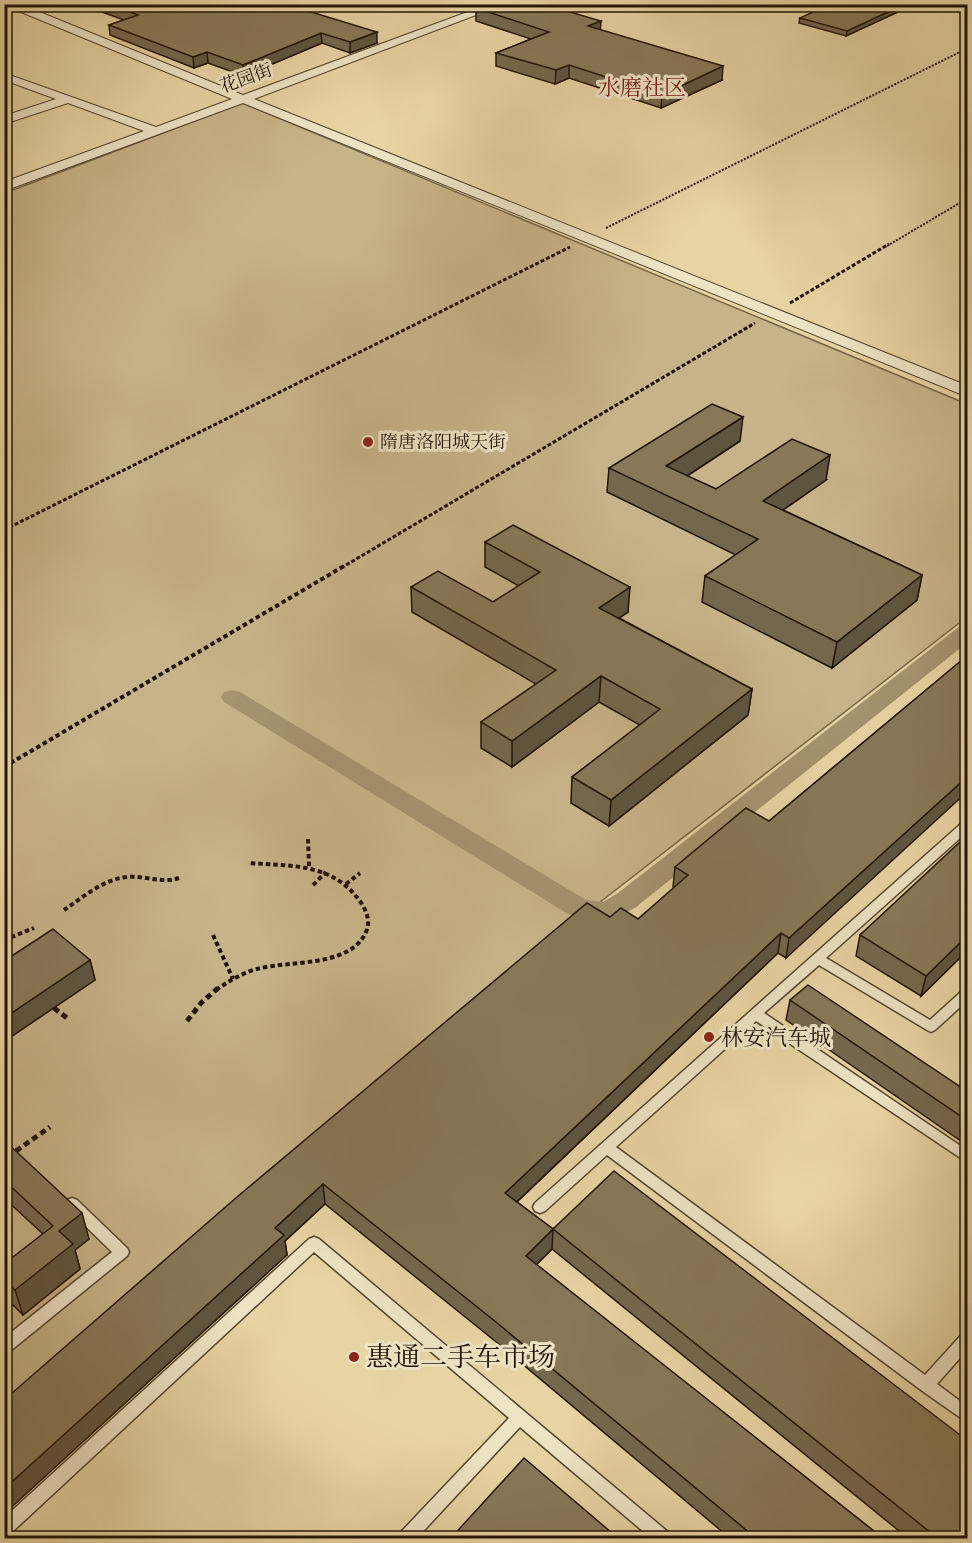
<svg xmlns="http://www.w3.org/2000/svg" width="972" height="1543" viewBox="0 0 972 1543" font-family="'EB Garamond','Noto Serif SC',serif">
	<rect width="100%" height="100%" fill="#e7d4a4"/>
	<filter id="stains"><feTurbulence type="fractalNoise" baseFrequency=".00333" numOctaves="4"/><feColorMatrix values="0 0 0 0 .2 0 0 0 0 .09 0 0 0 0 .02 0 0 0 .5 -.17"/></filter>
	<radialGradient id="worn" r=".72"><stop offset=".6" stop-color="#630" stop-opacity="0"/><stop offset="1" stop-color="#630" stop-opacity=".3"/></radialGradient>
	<polygon fill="#c6b389" stroke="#746447" stroke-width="1.5" points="242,103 967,404 967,617 595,906 5,1412 5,193"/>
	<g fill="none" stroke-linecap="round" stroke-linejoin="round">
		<path fill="#a4936e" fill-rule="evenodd" d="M968,624V642L636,907C610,923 596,923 568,914L224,702L221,697L224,692L232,690L240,692L586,900L603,902L618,893L960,626Z"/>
		<g stroke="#53442d" stroke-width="3">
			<g id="lane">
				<polygon points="968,820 968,831 826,958 930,1020 964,989 968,988 968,1000 935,1030 931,1032 927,1030 819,965 764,1013 968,1151 968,1163 756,1021 616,1147 925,1375 963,1333 968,1332 968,1349 937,1384 968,1407 968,1423 921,1390 607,1155 545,1211 540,1213 535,1211 533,1207 535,1203 964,821"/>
				<polygon points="72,1198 77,1200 127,1248 129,1252 127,1256 9,1352 4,1353 4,1338 112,1252 67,1208 65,1204 67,1200"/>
				<polygon points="314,1237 319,1239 668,1532 670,1538 651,1538 520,1427 417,1538 399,1538 401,1532 509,1418 314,1252 10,1534 4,1537 4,1518 309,1239"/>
			</g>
		</g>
		<g stroke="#53442d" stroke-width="2">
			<g id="street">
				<polygon points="20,4 243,95 489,4 505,4 254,99 968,386 968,397 243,103 4,191 4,182 144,131 68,103 4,124 4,116 56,99 4,80 4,73 156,127 232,99 4,5"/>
				<polygon points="917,4 929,4 921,9 917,8"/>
			</g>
		</g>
		<g stroke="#221405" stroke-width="2" stroke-dasharray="2 1.5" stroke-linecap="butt">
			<polyline points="606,228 968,48"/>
			<polyline points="887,246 968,198"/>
		</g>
		<g stroke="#221405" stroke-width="3" stroke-dasharray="4 2" stroke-linecap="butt">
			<polyline points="790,303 889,244"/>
			<polyline points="4,530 570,247"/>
			<polyline points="341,568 755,323"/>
		</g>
		<g stroke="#221405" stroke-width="4" stroke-dasharray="4.5 3" stroke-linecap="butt">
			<polyline points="4,767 344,566"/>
			<polyline points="308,839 309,866"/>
			<polyline points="346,884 360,873"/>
			<polyline points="313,885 326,872"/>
			<path d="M64,910C83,897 104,879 127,877C145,875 161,884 179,878"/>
			<polyline points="213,935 233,979"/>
			<polyline points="4,940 34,928"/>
			<path d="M216,990C229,981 242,973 257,969C289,960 350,968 366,932C372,919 364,905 355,895C328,863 288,866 249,863"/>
		</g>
		<g stroke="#221405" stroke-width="5" stroke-dasharray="6 4" stroke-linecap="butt">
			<polyline points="54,1008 67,1018"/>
			<polyline points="187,1021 201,1003 218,988"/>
			<polyline points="16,1151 50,1127"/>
		</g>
		<use href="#lane" fill="#efe3c4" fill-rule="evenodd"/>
		<use href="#street" fill="#efe3c4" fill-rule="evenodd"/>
	</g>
	<g fill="#75674c" stroke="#221405" stroke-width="1.5">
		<polygon points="85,4 285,4 377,43 350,53 322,43 244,76 208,63 194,68 110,35 109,25 124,20 85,6"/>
		<polygon points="915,4 846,36 799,23 800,18"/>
		<polygon points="476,8 600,30 722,80 661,108 569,78 555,84 496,66 496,53 531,39 476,21"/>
		<polygon points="740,441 687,476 716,489 826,480 783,510 922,575 917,600 832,668 702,602 705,576 736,555 607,492 609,468"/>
		<polygon points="485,542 628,612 619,618 752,689 748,715 609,826 571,803 572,777 640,725 599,702 512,767 481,748 481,722 536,684 412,612 411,587 493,602 519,586 485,567"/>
		<polygon points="968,655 786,958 778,953 517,1202 968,1539 909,1539 552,1249 536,1265 884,1539 731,1539 495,1341 325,1204 285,1241 287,1255 4,1400 610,917 638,919 674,888 673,887 675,867 769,821"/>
		<polygon points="968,846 968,950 921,996 856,956 860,935"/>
		<polygon points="90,960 95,980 12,1036 4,1029 4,961"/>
		<polygon points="790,1000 968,1092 968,1148 964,1146 965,1144 786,1020"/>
		<polygon points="4,1140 89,1239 75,1250 80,1269 23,1315 10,1302 4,1306 4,1264 43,1234 4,1198"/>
	</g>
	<g fill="#5f543e" stroke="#221405" stroke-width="1.5">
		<polygon points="905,4 915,4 846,36 847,31"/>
		<polygon points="601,21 600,34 588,26"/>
		<polygon points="377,32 377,43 350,53 350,42"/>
		<polygon points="321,33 322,43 244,76 243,65"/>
		<polygon points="207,52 208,63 194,68 193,57"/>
		<polygon points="569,65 569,78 555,84 556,70"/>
		<polygon points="723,66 722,80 661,108 662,95"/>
		<polygon points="743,417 740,441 664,491 666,466"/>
		<polygon points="830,455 826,480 760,526 763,501"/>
		<polygon points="922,575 917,600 832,668 837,642"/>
		<polygon points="630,587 628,612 597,633 599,608"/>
		<polygon points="601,676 599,702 512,767 512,741"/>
		<polygon points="752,689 748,715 609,826 611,800"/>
		<polygon points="968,776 968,791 786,958 789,938"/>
		<polygon points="781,933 778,953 505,1213 505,1193"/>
		<polygon points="968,935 968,950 921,996 926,976"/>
		<polygon points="90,960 95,980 12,1036 7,1016"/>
		<polygon points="323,1184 325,1204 285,1241 287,1255 4,1514 4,1489 275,1228"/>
		<polygon points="82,1213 89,1239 75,1250 80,1269 23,1315 15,1290 59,1231"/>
		<polygon points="553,1229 552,1249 525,1276 526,1256"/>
		<polygon points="4,1287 10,1302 4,1306"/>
	</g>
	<g fill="#887858" stroke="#221405" stroke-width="1.5">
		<polygon points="109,4 285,4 377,32 350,42 321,33 243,65 207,52 193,57 109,25 138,15"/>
		<polygon points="486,4 543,4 601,21 588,26 723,66 662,95 569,65 556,70 496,53 549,32 476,8"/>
		<polygon points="830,4 905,4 847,31 800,18"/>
		<polygon points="712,404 743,417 666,466 716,489 792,439 830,455 763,501 922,575 837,642 705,576 758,539 609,468"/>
		<polygon points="513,525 630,587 599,608 752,689 611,800 572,777 660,709 601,676 512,741 481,722 556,670 411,587 438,571 493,602 540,572 485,542"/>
		<polygon points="968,655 968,776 789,938 781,933 505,1193 553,1229 526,1256 884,1539 757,1539 496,1322 323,1184 275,1228 284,1235 4,1489 4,1400 237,1197 587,903 610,917 621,908 638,919 688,875 675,867 746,808 769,821"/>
		<polygon points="960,842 968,846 968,935 926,976 860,935"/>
		<polygon points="53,929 90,960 7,1016 4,1014 4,961"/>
		<polygon points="808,985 968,1092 968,1121 790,1000"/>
		<polygon points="4,1140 82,1213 59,1231 73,1244 15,1290 4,1280 4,1264 53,1226 4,1180"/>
		<polygon points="614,1171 968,1441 968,1539 935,1539 936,1537 553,1229"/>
		<polygon points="524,1458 619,1539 450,1539"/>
	</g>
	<g fill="#8f2418" stroke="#efe3c4" stroke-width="2">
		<circle cx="368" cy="442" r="6"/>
		<circle cx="709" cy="1037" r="6"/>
		<circle cx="354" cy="1357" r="6"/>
	</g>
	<g text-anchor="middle" stroke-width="6" stroke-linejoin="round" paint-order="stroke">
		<g font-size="18" fill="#221405" stroke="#efe3c4">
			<text transform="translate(246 78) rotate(-20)" y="6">花园街</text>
		</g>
		<g font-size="18" fill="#221405" stroke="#efe3c4" text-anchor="start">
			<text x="380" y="448">隋唐洛阳城天街</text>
		</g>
		<g font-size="22" fill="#7a1f14" stroke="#efe3c4">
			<text x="642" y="95">水磨社区</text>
		</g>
		<g font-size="22" fill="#221405" stroke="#efe3c4" text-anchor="start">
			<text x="721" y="1045">林安汽车城</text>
		</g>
		<g font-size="27" fill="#221405" stroke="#efe3c4" text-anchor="start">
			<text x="366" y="1366">惠通二手车市场</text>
		</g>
	</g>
	<rect width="972" height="1543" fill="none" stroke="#e7d4a4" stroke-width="24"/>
	<rect x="6" y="6" width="960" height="1531" fill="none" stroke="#221405" stroke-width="3"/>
	<rect x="12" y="12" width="948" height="1519" fill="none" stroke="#221405" stroke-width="1.5"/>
	<rect width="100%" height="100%" filter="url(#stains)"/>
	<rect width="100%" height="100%" fill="url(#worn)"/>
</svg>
